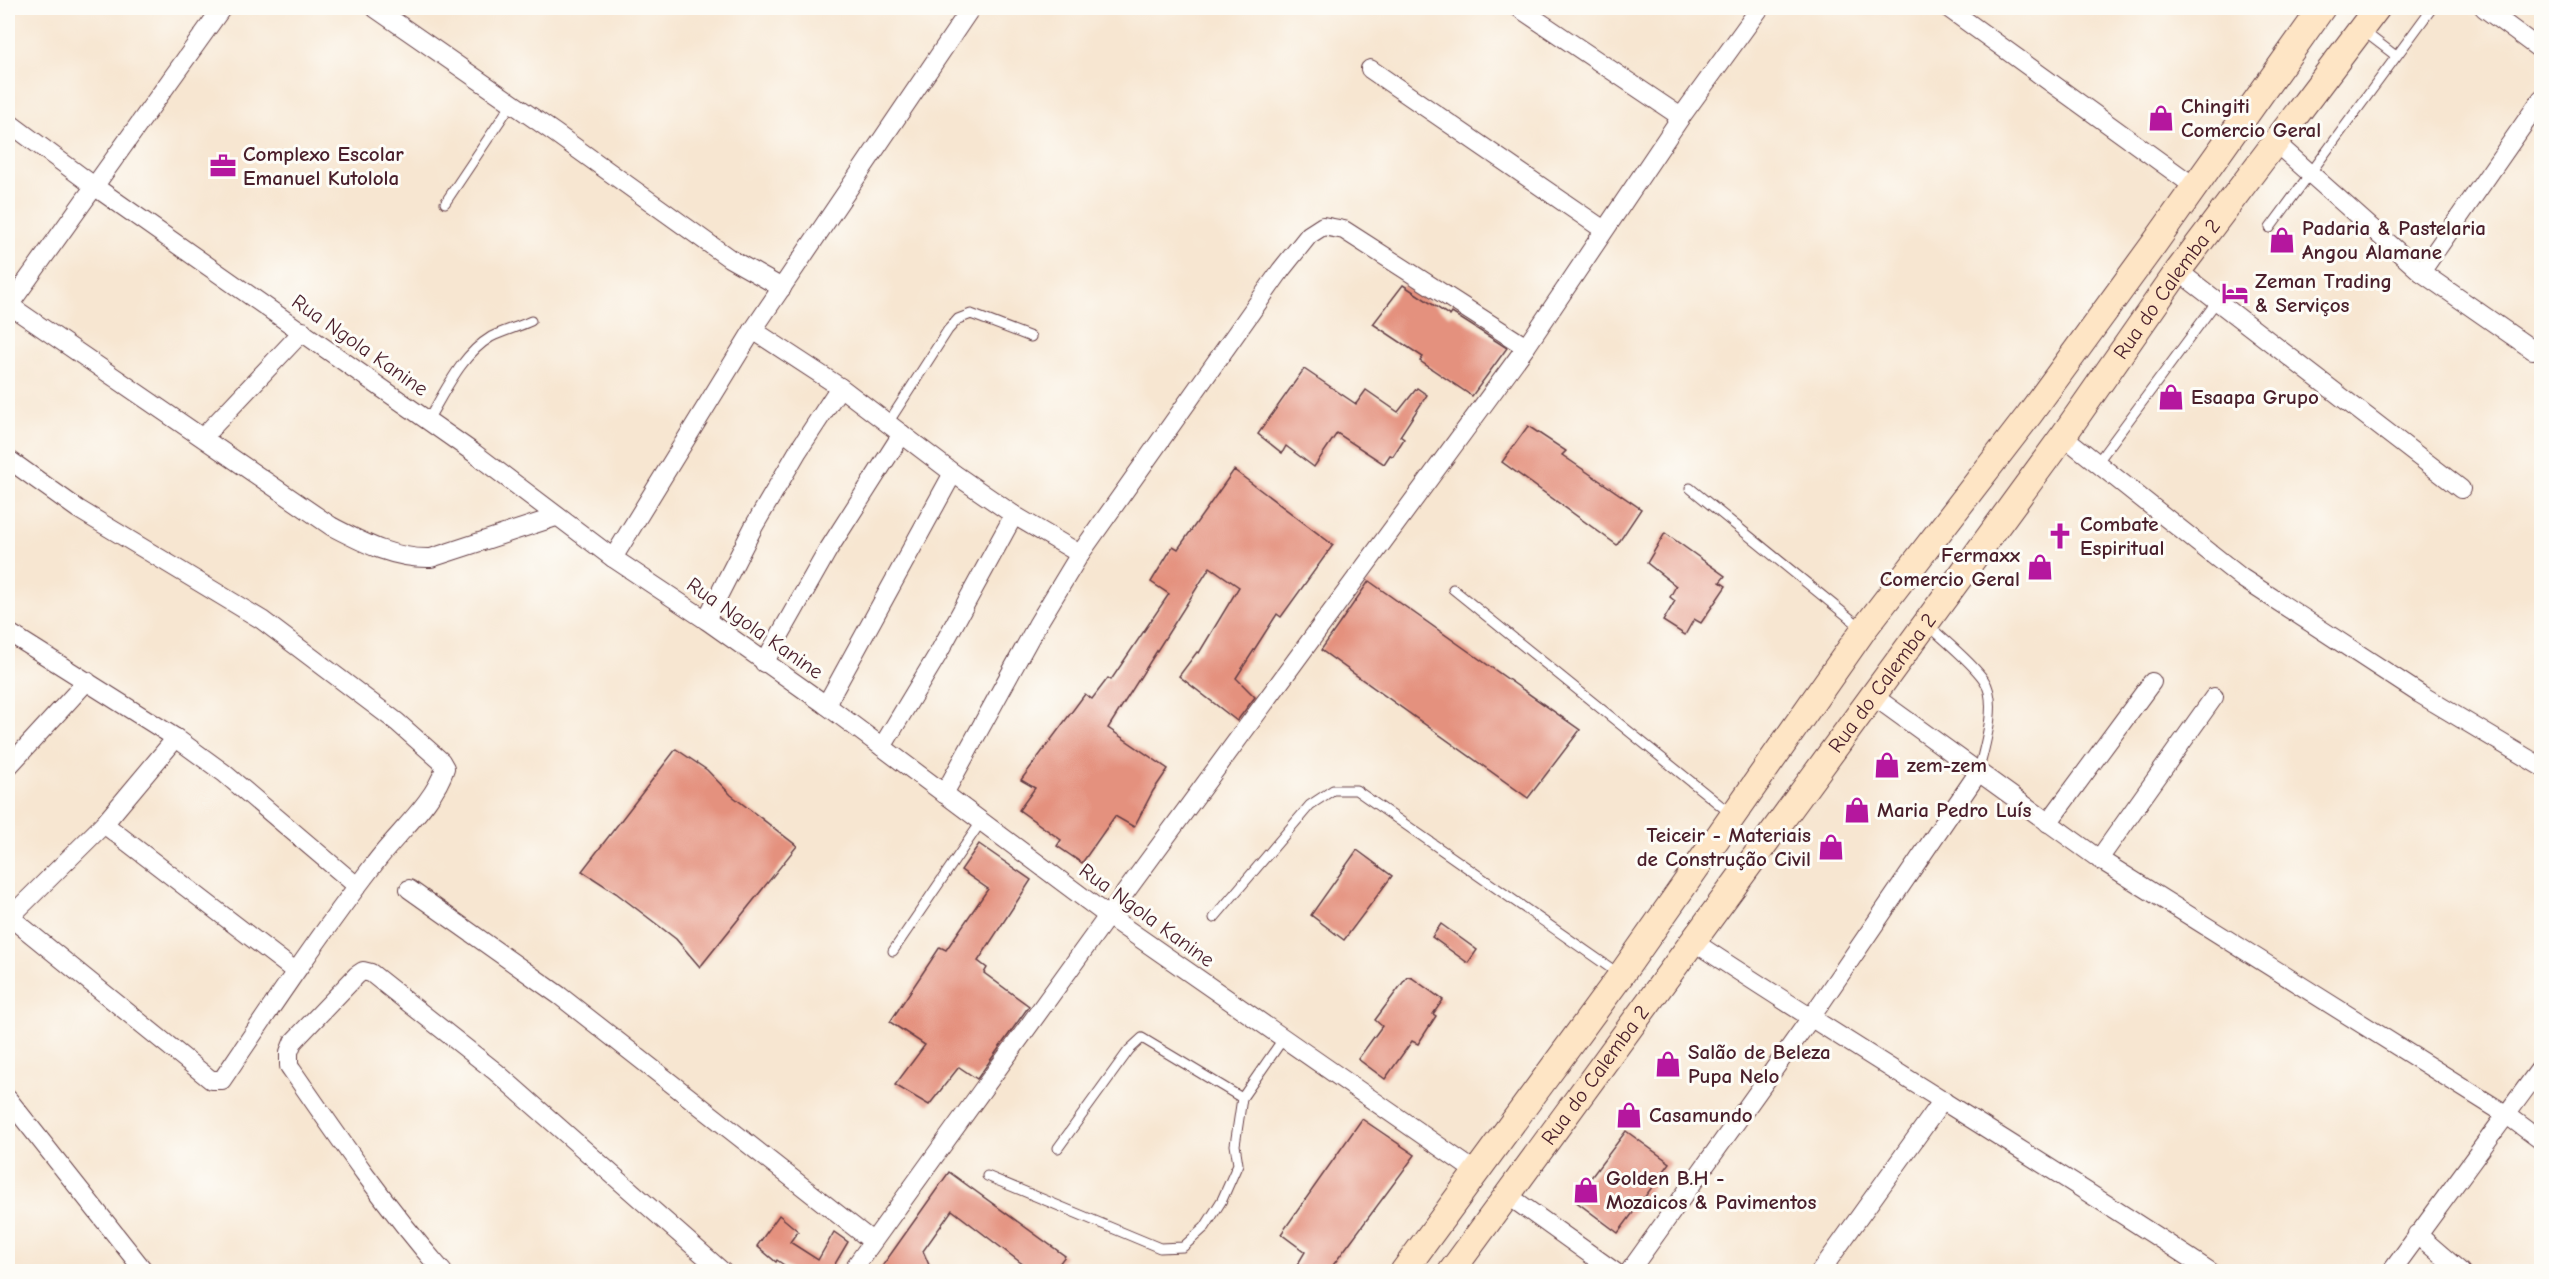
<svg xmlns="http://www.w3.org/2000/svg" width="2549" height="1279" viewBox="0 0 2549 1279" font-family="'Comic Neue',sans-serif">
	<rect width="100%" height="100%" fill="#fdfcf7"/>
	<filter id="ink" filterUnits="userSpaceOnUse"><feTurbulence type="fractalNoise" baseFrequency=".0167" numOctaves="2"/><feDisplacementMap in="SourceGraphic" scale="12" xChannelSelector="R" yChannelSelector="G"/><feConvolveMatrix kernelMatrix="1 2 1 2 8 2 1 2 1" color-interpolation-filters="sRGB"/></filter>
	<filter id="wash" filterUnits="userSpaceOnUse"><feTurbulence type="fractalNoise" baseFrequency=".008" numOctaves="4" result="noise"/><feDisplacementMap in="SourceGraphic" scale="24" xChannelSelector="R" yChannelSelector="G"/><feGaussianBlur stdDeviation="1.35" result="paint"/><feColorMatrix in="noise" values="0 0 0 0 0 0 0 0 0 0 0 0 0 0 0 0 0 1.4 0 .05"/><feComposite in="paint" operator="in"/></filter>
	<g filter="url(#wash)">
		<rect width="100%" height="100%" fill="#f7e6d1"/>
		<g id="blocks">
			<g fill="#e4917e">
				<polygon points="1403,285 1450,316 1452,313 1507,348 1472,396 1420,361 1423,357 1373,324"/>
				<polygon points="1304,369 1356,404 1366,390 1398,412 1417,388 1427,395 1400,436 1404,439 1393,456 1390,455 1384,464 1337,433 1314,467 1286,446 1282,453 1258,434"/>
				<polygon points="1528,426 1566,451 1562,455 1641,509 1617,545 1502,462"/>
				<polygon points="1234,470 1333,545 1281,617 1277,614 1236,678 1255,697 1237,721 1179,676 1197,652 1199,653 1239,587 1210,567 1108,728 1168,769 1153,791 1134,827 1115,816 1082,863 1057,846 1061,840 1019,810 1035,788 1021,780 1085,694 1092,699 1108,678 1111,680 1169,594 1151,582 1173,546 1178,549"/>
				<polygon points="1665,533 1725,576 1720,582 1726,586 1701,623 1694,619 1685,635 1663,621 1675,601 1670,597 1676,586 1647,563"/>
				<polygon points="1369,581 1580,730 1528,798 1321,650"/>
				<polygon points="676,749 707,770 731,795 797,846 700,967 676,939 616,893 582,871"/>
				<polygon points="979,844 1031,880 978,961 987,968 984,973 1029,1006 977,1079 959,1067 929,1105 895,1085 925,1045 890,1022 940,947 946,950 988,889 961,870"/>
				<polygon points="1357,850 1392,876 1344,940 1311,915"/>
				<polygon points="1441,924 1477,950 1468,963 1432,937"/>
				<polygon points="1407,977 1412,978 1443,1000 1433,1014 1436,1016 1418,1044 1412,1041 1385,1079 1358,1059 1382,1026 1375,1020"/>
				<polygon points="1362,1119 1415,1155 1328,1272 1293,1272 1305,1252 1281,1234"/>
				<polygon points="1626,1131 1670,1163 1618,1233 1574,1200"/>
				<polygon points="949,1172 1065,1256 1053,1272 1033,1272 952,1210 923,1251 932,1272 878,1272"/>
				<polygon points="779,1215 798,1231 790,1242 818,1260 834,1232 848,1242 832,1269 837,1272 794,1272 777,1260 776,1262 757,1246"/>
			</g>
		</g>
	</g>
	<g filter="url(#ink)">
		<use href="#blocks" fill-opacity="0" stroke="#643d44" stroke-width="1.5"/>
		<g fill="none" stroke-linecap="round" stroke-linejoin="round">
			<g stroke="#643d44" stroke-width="11">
				<g id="lane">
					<polyline points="2362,30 2396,56"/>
					<polyline points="445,203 512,103"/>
					<polyline points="2270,228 2432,8"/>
					<path d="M428,420C445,392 461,355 491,337C503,331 518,327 531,321"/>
					<polyline points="888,423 948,330 958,319 971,314 1031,337"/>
					<polyline points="2097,463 2217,301"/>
					<polyline points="1690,488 1862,628"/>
					<polyline points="1453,589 1731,814"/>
					<path d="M1927,624C1943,639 1973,663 1984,680C1999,702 1984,749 1978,773"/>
					<polyline points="1214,918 1310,805 1333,790 1356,790 1619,974"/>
					<polyline points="893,951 981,822"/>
					<polyline points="1058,1148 1129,1050 1142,1038 1242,1098"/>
					<polyline points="987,1176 1160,1248 1183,1247 1205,1227 1222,1200 1238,1164 1235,1145 1242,1098 1283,1039"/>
				</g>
			</g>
			<g stroke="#643d44" stroke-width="20">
				<g id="street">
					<polyline points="375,8 555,133 729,258 782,288"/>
					<polyline points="1519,8 1681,117"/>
					<polyline points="1948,8 2195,187"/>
					<polyline points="2484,8 2542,51"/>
					<polyline points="1370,69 1604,230"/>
					<polyline points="8,122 94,186 474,453 613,558 706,620 826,705 1108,916 1476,1172"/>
					<polyline points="2276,143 2421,272 2533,350"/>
					<polyline points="2178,271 2461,489"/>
					<polyline points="2421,272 2542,98"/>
					<path d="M9,305L331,526C364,543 393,559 431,558L556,517"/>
					<polyline points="8,307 222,8"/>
					<polyline points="753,330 840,387 953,473 1014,515 1080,554"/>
					<polyline points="2063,436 2242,578 2420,694 2542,767"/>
					<polyline points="203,437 303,331"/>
					<path d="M8,459L78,509L262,620L397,722L441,761L445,768C434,803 397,833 375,863C321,933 272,1006 222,1080H211L10,917"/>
					<polyline points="613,558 753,330 971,8"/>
					<polyline points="706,620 754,526 798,451 840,387"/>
					<polyline points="8,632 176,738 224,773 357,886"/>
					<polyline points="764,663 828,550 902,434"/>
					<polyline points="1872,695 2099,859 2507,1115 2542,1141"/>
					<polyline points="826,705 953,473"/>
					<polyline points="882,747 938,654 1014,515"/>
					<polyline points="8,767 87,681"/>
					<polyline points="944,794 1037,625 1080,554 1281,270 1309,235 1323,226 1344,230 1526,347"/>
					<polyline points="2048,823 2152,682"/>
					<polyline points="104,824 295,971"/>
					<polyline points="2099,859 2214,697"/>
					<polyline points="409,889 560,996 872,1241"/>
					<polyline points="8,919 104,824 176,738"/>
					<path d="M1694,942C1865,1055 2040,1159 2211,1272"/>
					<polyline points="8,1099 145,1272"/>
					<polyline points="1509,1196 1615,1272"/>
					<polyline points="2417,1234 2461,1272"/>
					<path d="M443,1272C386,1207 338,1137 289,1066V1052L293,1042L357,975L363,971L371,973L496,1072L723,1272"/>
					<polyline points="851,1272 1108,916 1526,347 1681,117 1760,8"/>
					<polyline points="1629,1272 1810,1019 1978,773"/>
					<polyline points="1820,1272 1943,1100"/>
					<polyline points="2391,1272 2542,1066"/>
				</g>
			</g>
			<g stroke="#643d44" stroke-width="28">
				<g id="secondary">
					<polyline points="1403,1272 1621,975 1864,629 2029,415 2154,244 2322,8"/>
					<path id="s1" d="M1451,1272L2063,436L2178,271L2377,8"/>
				</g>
			</g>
			<use href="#lane" stroke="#fff" stroke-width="9"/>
			<use href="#street" stroke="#fff" stroke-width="18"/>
			<use href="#secondary" stroke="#fee5c5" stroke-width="26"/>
		</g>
	</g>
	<defs>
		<g id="shop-bare" transform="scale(2.07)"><path d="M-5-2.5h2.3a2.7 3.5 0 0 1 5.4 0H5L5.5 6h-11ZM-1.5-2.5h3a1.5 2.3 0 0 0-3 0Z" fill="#b5179e" stroke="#fdfcf7" stroke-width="2.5" paint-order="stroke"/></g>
		<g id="office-bare" transform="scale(2.07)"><path d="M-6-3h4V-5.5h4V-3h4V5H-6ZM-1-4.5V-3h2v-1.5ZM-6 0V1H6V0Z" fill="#b5179e" stroke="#fdfcf7" stroke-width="2.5" paint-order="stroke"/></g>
		<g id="hotel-bare" transform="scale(2.07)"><path d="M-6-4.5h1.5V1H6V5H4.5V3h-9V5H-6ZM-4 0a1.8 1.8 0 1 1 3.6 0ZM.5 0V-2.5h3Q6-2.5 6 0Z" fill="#b5179e" stroke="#fdfcf7" stroke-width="2.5" paint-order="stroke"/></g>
		<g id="church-bare" transform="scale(2.07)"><path d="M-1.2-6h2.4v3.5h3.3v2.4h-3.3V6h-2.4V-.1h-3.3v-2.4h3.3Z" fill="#b5179e" stroke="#fdfcf7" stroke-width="2.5" paint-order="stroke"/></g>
	</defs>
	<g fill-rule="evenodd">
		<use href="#shop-bare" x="2161" y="118"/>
		<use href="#office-bare" x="223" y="166"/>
		<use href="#shop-bare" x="2282" y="240"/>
		<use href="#hotel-bare" x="2235" y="293"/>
		<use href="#shop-bare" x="2171" y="397"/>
		<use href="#church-bare" x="2060" y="536"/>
		<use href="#shop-bare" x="2040" y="567"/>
		<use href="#shop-bare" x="1887" y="765"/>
		<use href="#shop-bare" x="1857" y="810"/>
		<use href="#shop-bare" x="1831" y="847"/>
		<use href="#shop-bare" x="1668" y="1064"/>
		<use href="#shop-bare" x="1629" y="1115"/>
		<use href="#shop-bare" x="1586" y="1190"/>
	</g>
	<g text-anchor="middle" stroke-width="6" stroke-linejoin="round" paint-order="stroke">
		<g font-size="21" font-weight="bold" fill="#4a1f2b" stroke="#fdfcf7" text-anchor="start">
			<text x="2181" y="113">Chingiti<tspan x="2181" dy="24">Comercio Geral</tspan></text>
			<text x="243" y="161">Complexo Escolar<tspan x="243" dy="24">Emanuel Kutolola</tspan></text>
			<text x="2302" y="235">Padaria &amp; Pastelaria<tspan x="2302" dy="24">Angou Alamane</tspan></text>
			<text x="2255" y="288">Zeman Trading<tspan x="2255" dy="24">&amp; Serviços</tspan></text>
			<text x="2191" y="404">Esaapa Grupo</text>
			<text x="2080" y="531">Combate<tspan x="2080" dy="24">Espiritual</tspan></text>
			<text x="2020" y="562" text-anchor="end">Fermaxx<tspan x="2020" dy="24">Comercio Geral</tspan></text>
			<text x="1907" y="772">zem-zem</text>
			<text x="1877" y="817">Maria Pedro Luís</text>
			<text x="1811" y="842" text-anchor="end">Teiceir - Materiais<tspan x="1811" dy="24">de Construção Civil</tspan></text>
			<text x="1688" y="1059">Salão de Beleza<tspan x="1688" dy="24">Pupa Nelo</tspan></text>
			<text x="1649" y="1122">Casamundo</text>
			<text x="1606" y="1185">Golden B.H -<tspan x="1606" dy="24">Mozaicos &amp; Pavimentos</tspan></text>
		</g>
		<g font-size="21" fill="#4a1f2b" stroke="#fdfcf7">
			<text dy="7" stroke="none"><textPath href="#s1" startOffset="1216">Rua do Calemba 2</textPath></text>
			<text transform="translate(360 345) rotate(35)" y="7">Rua Ngola Kanine</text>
			<text transform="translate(755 628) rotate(35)" y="7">Rua Ngola Kanine</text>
			<text dy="7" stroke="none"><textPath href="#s1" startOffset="730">Rua do Calemba 2</textPath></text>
			<text transform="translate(1147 915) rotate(36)" y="7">Rua Ngola Kanine</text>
			<text dy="7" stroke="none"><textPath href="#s1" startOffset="244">Rua do Calemba 2</textPath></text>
		</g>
	</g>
	<rect width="2549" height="1279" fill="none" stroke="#fdfcf7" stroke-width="30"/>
</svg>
